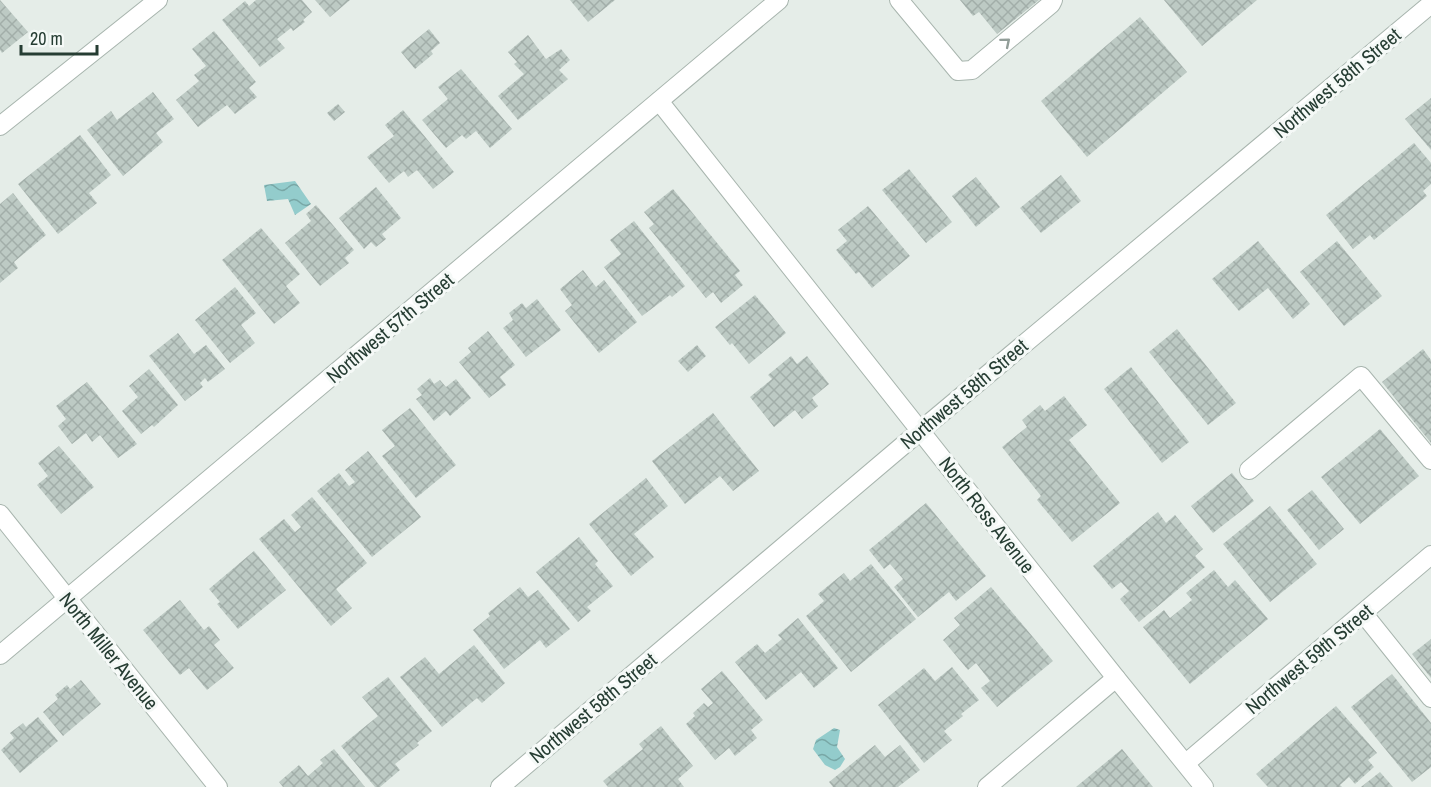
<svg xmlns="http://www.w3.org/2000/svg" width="1431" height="787" viewBox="0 0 1431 787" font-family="'Archivo Narrow',sans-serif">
	<defs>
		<pattern id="water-waves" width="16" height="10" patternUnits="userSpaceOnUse" patternTransform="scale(1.5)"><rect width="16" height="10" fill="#93cccc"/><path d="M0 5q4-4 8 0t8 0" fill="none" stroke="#78a7a6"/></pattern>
		<pattern id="building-cross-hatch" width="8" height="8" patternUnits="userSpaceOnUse" patternTransform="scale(1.5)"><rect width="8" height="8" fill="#bdcac4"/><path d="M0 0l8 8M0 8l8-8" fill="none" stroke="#a2aea9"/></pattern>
	</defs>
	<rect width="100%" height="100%" fill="#e5ede8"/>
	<g fill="url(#water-waves)">
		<polygon points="295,181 311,204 295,215 288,199 267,201 264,185"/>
		<polygon points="834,728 840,730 837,747 845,759 840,767 835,770 825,765 813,749 816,740"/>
	</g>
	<g fill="url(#building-cross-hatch)">
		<polygon points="0,0 28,32 2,53 0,50"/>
		<polygon points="256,0 302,0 312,12 303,20 305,22 293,31 291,28 277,39 285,48 260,67 222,20 245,1 249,6"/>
		<polygon points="315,0 350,0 330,17"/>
		<polygon points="570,0 615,0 588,22"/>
		<polygon points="960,0 1039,0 997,34 979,12 973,16"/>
		<polygon points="1164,0 1257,0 1202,46"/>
		<polygon points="1140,17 1187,72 1087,157 1041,101"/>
		<polygon points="429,29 440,43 431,51 433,54 415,69 401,52"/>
		<polygon points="214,31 256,82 249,88 257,97 235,114 227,105 198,127 176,100 199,81 194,75 206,66 192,49"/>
		<polygon points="528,35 546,59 561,49 570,60 559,70 568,79 518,120 498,96 524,74 514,64 517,62 508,52"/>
		<polygon points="461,69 512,129 490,148 476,131 466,139 462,135 446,148 422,120 448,99 438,87"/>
		<polygon points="153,92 174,119 156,133 163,142 123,176 87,130 111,111 117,120"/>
		<polygon points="1431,98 1431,150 1405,119"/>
		<polygon points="338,104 345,112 334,121 327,113"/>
		<polygon points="403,110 454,172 433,189 417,170 408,177 404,171 389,183 367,157 394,136 385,125"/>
		<polygon points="80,135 111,175 89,193 97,203 58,234 18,184"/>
		<polygon points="1414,143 1431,163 1431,184 1423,191 1427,196 1374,240 1370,235 1353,249 1326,215"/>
		<polygon points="909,169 952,222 926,243 882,190"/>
		<polygon points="1061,175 1081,201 1041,233 1020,208"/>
		<polygon points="976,177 1000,207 976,227 952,196"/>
		<polygon points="376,187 401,218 382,234 386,239 376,247 371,242 364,249 339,218"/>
		<polygon points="673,189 740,271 735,275 743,285 721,303 713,292 706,298 649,228 654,224 644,212"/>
		<polygon points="13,193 46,235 14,262 18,268 0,283 0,204"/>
		<polygon points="316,205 354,250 345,258 349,263 320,286 285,243 311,221 306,214"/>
		<polygon points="868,206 910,256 872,288 859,272 856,274 836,250 847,241 838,230"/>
		<polygon points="634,221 685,286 672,297 670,295 642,316 604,267 621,254 610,240"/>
		<polygon points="261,228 300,274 286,286 300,303 274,324 222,260"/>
		<polygon points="1258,241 1310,304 1293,319 1268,288 1239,311 1212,279"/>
		<polygon points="1337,241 1382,296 1344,326 1300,272"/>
		<polygon points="583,270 596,287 604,280 637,322 599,353 565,311 572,305 560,289"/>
		<polygon points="235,287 256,313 241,325 255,343 230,363 195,320"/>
		<polygon points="755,295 786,333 749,364 732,343 730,345 715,327"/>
		<polygon points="537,299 561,330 526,357 503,328 513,320 509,313 522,303 526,308"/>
		<polygon points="1177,329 1236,403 1208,425 1149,352"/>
		<polygon points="488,331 515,365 500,377 506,385 489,398 459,362 471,352 468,348"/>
		<polygon points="178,333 194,354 206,345 225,369 208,382 205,378 200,383 203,387 185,401 149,356"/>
		<polygon points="697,345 706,356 688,372 678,361"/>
		<polygon points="1423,349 1431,360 1431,443 1382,382"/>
		<polygon points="791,356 797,364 807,356 829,384 812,398 818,406 802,419 795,410 774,427 750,397 772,379 768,375"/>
		<polygon points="1131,367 1189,442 1162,463 1104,389"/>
		<polygon points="149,369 178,405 154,427 152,425 141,434 122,411 138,397 129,386"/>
		<polygon points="430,378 434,384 440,380 446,387 456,379 471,398 450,416 446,411 434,421 416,399 422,395 417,389"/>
		<polygon points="87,382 137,444 118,458 100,435 92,442 86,433 72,444 58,426 66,419 56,406"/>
		<polygon points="1064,396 1087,425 1069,440 1120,503 1072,542 1037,500 1041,496 1002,447 1027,427 1022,420 1040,405 1045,411"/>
		<polygon points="410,408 456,465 416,498 382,456 395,446 382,430"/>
		<polygon points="713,413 759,471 733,491 720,476 685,504 652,461"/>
		<polygon points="1380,429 1419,476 1360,524 1321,477"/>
		<polygon points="59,446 94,487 61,514 37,485 48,476 38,463"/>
		<polygon points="368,451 421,517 372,557 317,491 339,473 349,486 355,482 345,470"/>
		<polygon points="1232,473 1254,501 1213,533 1191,506"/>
		<polygon points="646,478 668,506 634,534 654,557 631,576 589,524"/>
		<polygon points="1312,490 1344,529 1319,550 1287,510"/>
		<polygon points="312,497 367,563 336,589 352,608 331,626 259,539 284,519 295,532 301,527 291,515"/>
		<polygon points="926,503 986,576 956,601 949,592 918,617 894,587 903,579 890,564 884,569 869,550"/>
		<polygon points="1270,506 1317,564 1270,602 1223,544"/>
		<polygon points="1158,512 1166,523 1175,515 1203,549 1195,556 1205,567 1139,622 1120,599 1129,591 1121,582 1112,589 1093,566"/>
		<polygon points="579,537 598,561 595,564 613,586 587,607 591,611 578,622 536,572"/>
		<polygon points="254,551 286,590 238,629 217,604 220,602 209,589"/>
		<polygon points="871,564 916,619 851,672 806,616 824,601 818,594 844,573 850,581"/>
		<polygon points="1214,570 1228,587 1235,580 1268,619 1190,684 1143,627 1164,610 1170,618 1192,600 1186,593"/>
		<polygon points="520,587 528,597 538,590 570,629 546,648 540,640 504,669 473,630 490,616 488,613"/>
		<polygon points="991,587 1053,661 997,707 981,688 990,681 976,663 968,670 943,640 960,625 954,618"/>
		<polygon points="180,600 204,630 209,626 220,640 214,645 234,668 207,690 189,668 180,675 143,630"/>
		<polygon points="798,618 838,668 814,688 801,672 766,700 735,662 757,644 765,653 782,639 778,635"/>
		<polygon points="1431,639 1431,678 1412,654"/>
		<polygon points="474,645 505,683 482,703 477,698 442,727 400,677 425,657 439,674"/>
		<polygon points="952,667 979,700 961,714 963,716 944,731 952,740 924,763 878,705 924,668 935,681"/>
		<polygon points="722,671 763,720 751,730 757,738 735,756 729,748 715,760 686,724 695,716 693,713 704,703 708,707 713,703 701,689"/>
		<polygon points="1392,674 1431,723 1431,767 1412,782 1351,707"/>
		<polygon points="388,677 432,731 417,743 419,745 395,764 400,770 380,787 375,787 341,746 378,716 362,697"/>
		<polygon points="81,680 101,704 63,736 43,712 58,699 55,695 67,685 70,689"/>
		<polygon points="1336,706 1377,753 1368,760 1374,767 1355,784 1349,777 1340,785 1342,787 1268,787 1256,774"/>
		<polygon points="38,717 58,741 20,773 1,750 14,738 10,733 23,723 26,727"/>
		<polygon points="661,726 693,766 678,779 684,787 608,787 603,781 643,749 639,744"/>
		<polygon points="875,745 885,757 900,745 920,770 898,787 833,787 829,782"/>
		<polygon points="334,749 365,787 283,787 279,782 299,765 308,776 323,763 320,760"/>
		<polygon points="1122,749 1153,787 1076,787"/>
		<polygon points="1380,772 1393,787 1361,787"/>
	</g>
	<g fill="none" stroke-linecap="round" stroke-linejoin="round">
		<g stroke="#a8b5ae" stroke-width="20">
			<g id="minor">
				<polyline points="899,0 958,71 972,70 1051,4 1053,0"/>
				<polyline points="659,101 1116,678 1204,787"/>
				<polyline points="0,126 158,0"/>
				<polyline points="1249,470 1361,376 1431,460"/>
				<polyline points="0,514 218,787"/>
				<polyline points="1363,613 1431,698"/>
				<polyline points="0,655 779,0"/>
				<polyline points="1186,763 1431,555"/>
				<polyline points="500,787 920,431 1431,4"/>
				<polyline points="987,787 1116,678"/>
			</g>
		</g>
		<use href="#minor" stroke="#fff" stroke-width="18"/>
	</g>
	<defs><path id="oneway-chevron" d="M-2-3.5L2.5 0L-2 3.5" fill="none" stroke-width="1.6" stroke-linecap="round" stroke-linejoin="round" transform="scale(1.5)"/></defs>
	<use stroke="#929e99" href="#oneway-chevron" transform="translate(1006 42) rotate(-40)"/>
	<g text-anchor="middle" stroke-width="6" stroke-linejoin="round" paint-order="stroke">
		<g font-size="20" fill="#263d33" stroke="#f5f9f7">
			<text transform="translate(1337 83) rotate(-40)" y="7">Northwest 58th Street</text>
			<text transform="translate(390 328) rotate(-40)" y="7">Northwest 57th Street</text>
			<text transform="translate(964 394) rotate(-40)" y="7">Northwest 58th Street</text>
			<text transform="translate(987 515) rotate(52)" y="7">North Ross Avenue</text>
			<text transform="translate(109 651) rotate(51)" y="7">North Miller Avenue</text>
			<text transform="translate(1309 659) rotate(-40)" y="7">Northwest 59th Street</text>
			<text transform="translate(593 708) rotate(-40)" y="7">Northwest 58th Street</text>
		</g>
	</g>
	<path d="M21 45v9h76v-9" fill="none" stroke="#263d33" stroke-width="3"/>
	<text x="30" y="45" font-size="18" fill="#263d33" stroke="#f5f9f7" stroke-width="4.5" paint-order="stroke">20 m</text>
</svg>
